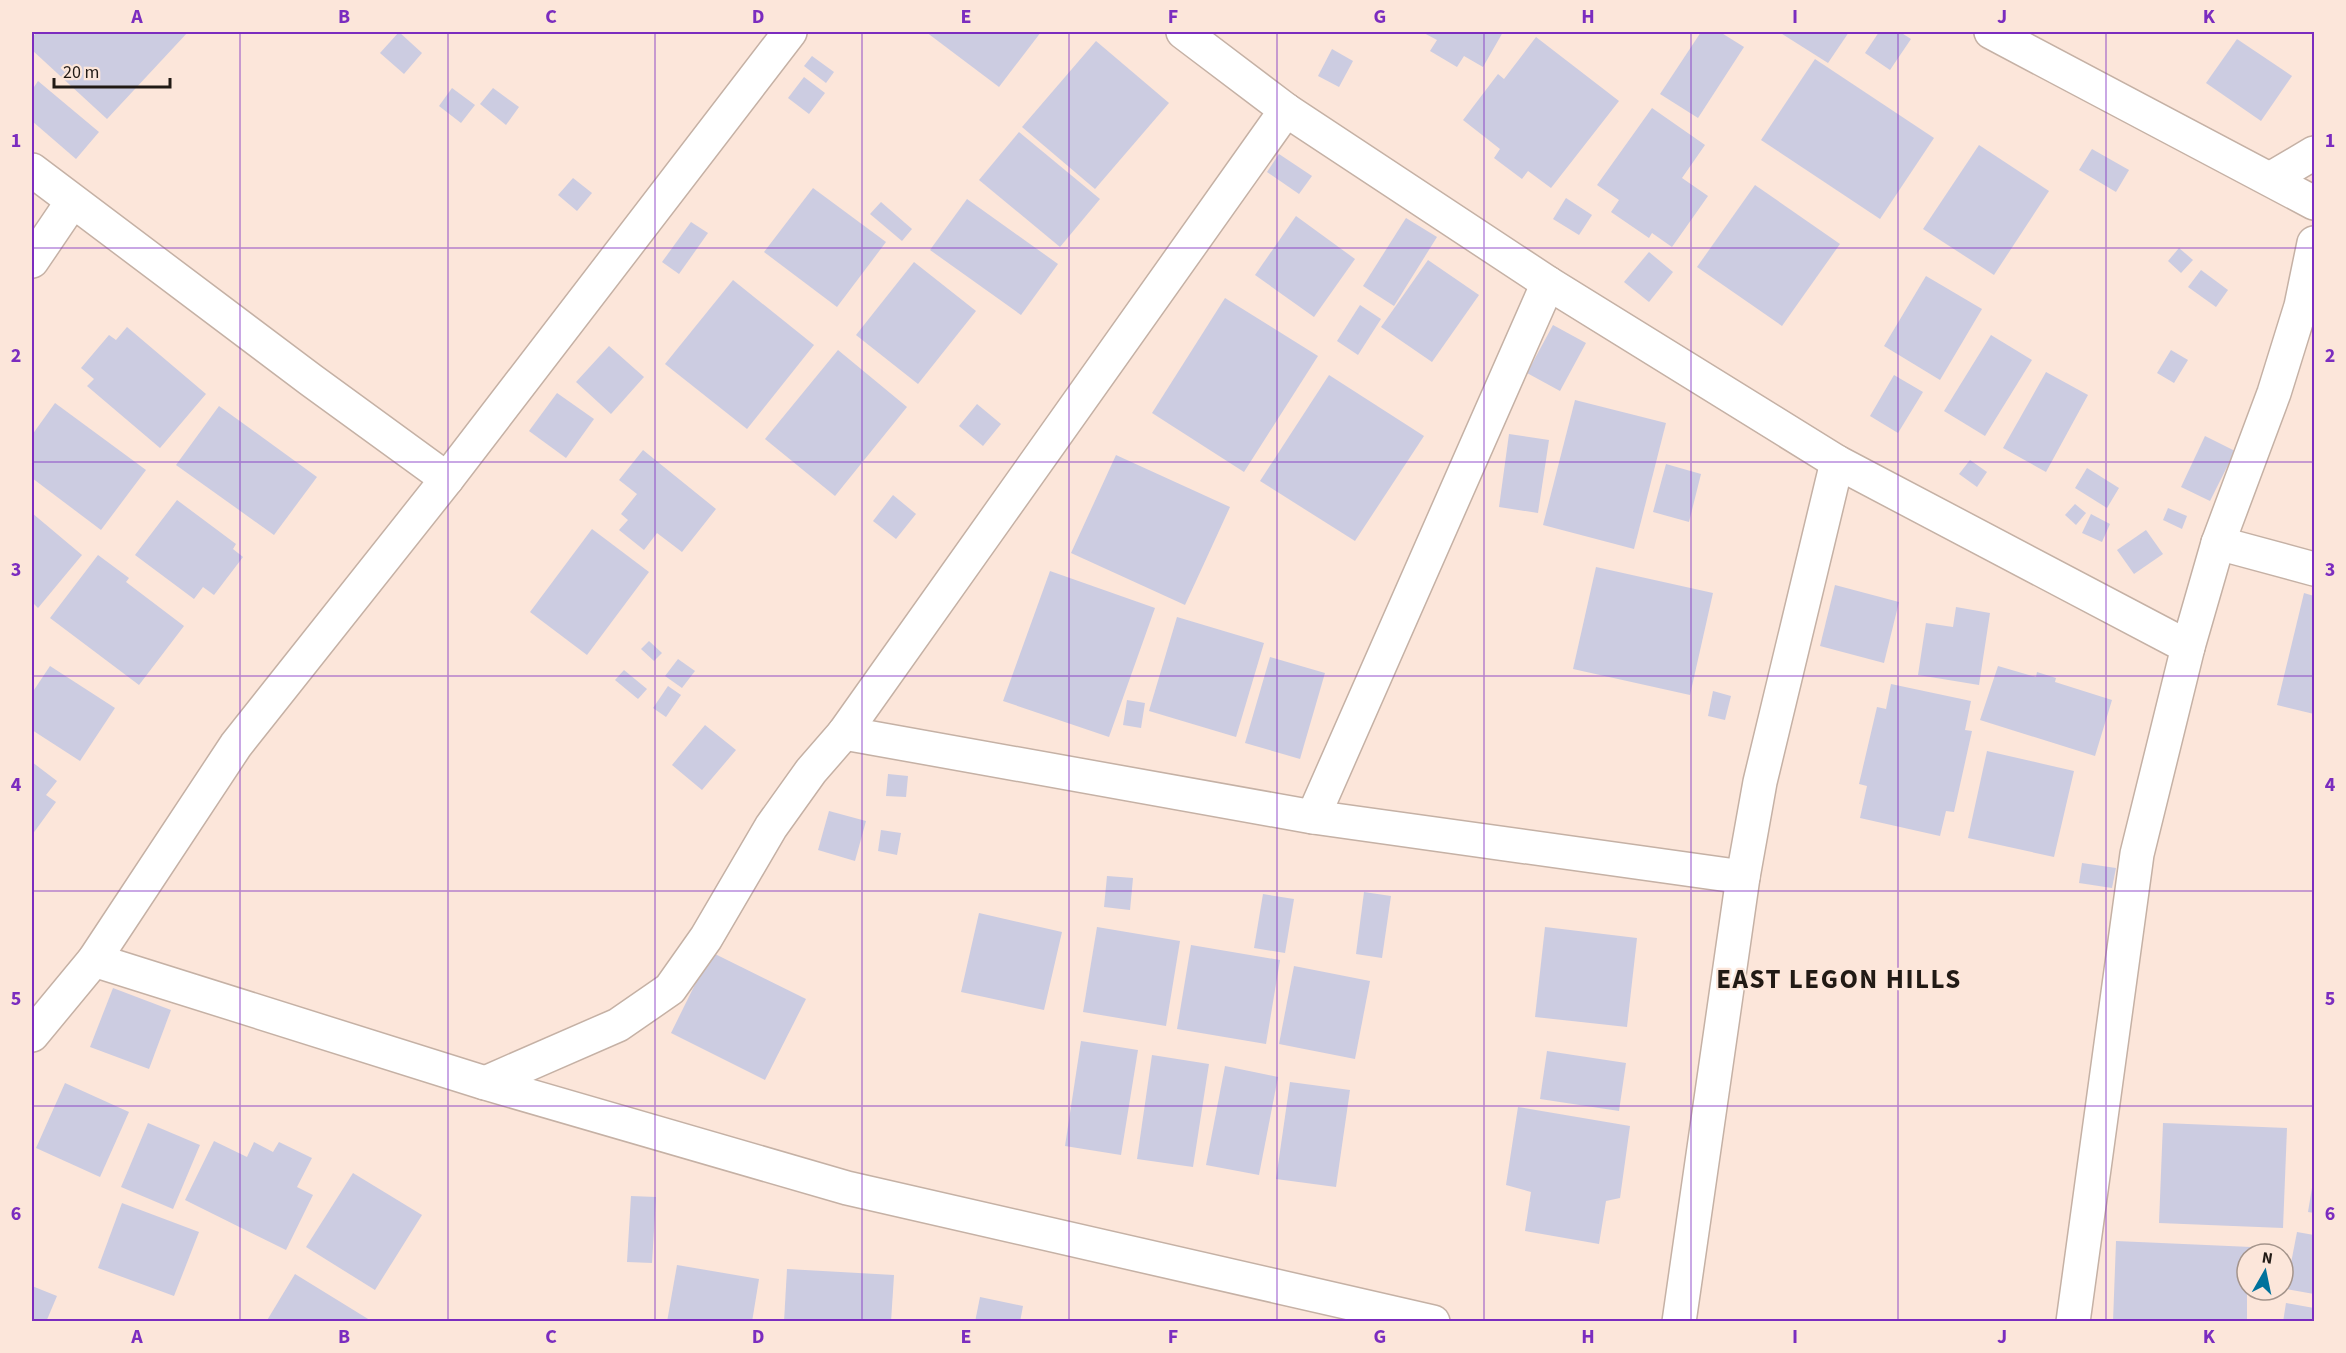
<svg xmlns="http://www.w3.org/2000/svg" width="2346" height="1353" viewBox="0 0 2346 1353" font-family="'Source Sans 3',sans-serif">
	<rect width="100%" height="100%" fill="#fce6da"/>
	<g fill="#cccce1">
		<polygon points="37,32 188,32 107,119 32,50 32,38"/>
		<polygon points="399,32 422,53 404,74 380,53"/>
		<polygon points="926,32 1041,32 999,87"/>
		<polygon points="1422,32 1503,32 1483,67 1464,56 1457,67 1430,51 1437,40"/>
		<polygon points="1701,32 1720,32 1744,47 1698,118 1660,94"/>
		<polygon points="1779,32 1849,32 1828,63"/>
		<polygon points="1879,32 1900,32 1911,39 1890,70 1865,53"/>
		<polygon points="1536,37 1619,101 1551,188 1528,171 1522,179 1494,158 1500,149 1463,120 1498,74 1504,79"/>
		<polygon points="2237,39 2292,76 2261,121 2206,83"/>
		<polygon points="1096,41 1169,103 1095,189 1022,127"/>
		<polygon points="1332,49 1353,61 1339,87 1318,76"/>
		<polygon points="812,56 834,72 826,83 804,66"/>
		<polygon points="1815,59 1934,138 1880,219 1761,140"/>
		<polygon points="804,77 825,93 809,114 788,98"/>
		<polygon points="38,81 99,132 76,159 32,121 32,90"/>
		<polygon points="452,88 475,105 461,123 439,106"/>
		<polygon points="493,88 519,107 506,125 480,104"/>
		<polygon points="1652,108 1705,145 1682,178 1708,196 1672,247 1652,233 1649,238 1611,212 1619,200 1597,185"/>
		<polygon points="1019,132 1100,199 1060,247 979,180"/>
		<polygon points="1979,145 2049,191 1994,275 1923,229"/>
		<polygon points="2092,149 2129,170 2116,192 2079,170"/>
		<polygon points="1279,154 1312,176 1299,194 1267,172"/>
		<polygon points="573,178 592,193 577,211 558,195"/>
		<polygon points="1755,185 1840,244 1782,326 1697,267"/>
		<polygon points="813,188 886,242 837,307 764,252"/>
		<polygon points="1566,198 1592,215 1579,235 1553,219"/>
		<polygon points="967,199 1058,264 1021,315 930,250"/>
		<polygon points="881,202 912,229 902,241 870,214"/>
		<polygon points="1296,216 1355,259 1314,317 1255,275"/>
		<polygon points="1406,218 1437,237 1394,306 1363,286"/>
		<polygon points="691,222 708,233 679,274 662,262"/>
		<polygon points="2179,248 2193,260 2181,273 2168,261"/>
		<polygon points="1649,252 1673,272 1649,302 1624,282"/>
		<polygon points="1428,260 1479,295 1432,362 1381,327"/>
		<polygon points="914,262 976,311 918,384 856,335"/>
		<polygon points="2201,270 2228,290 2216,307 2188,287"/>
		<polygon points="1926,276 1982,309 1940,380 1884,346"/>
		<polygon points="733,280 814,345 747,429 665,364"/>
		<polygon points="1225,298 1318,356 1244,472 1152,413"/>
		<polygon points="1360,305 1381,319 1358,355 1337,341"/>
		<polygon points="1553,325 1586,343 1560,391 1527,373"/>
		<polygon points="127,327 206,394 160,448 87,386 94,379 81,368 109,335 116,340"/>
		<polygon points="1991,335 2032,360 1985,436 1944,411"/>
		<polygon points="609,346 644,377 611,414 576,382"/>
		<polygon points="838,350 907,407 835,496 765,439"/>
		<polygon points="2171,350 2188,360 2174,383 2157,373"/>
		<polygon points="2046,372 2088,395 2046,472 2003,448"/>
		<polygon points="1329,375 1424,436 1355,541 1260,481"/>
		<polygon points="1894,375 1923,392 1898,433 1870,416"/>
		<polygon points="557,393 594,419 566,458 529,431"/>
		<polygon points="1575,400 1666,423 1634,549 1543,525"/>
		<polygon points="55,403 146,470 101,530 32,478 32,435"/>
		<polygon points="977,404 1001,424 983,446 959,426"/>
		<polygon points="219,406 317,477 274,535 176,465"/>
		<polygon points="1509,434 1549,440 1538,513 1499,507"/>
		<polygon points="2205,436 2235,451 2210,501 2181,487"/>
		<polygon points="643,450 716,509 682,552 657,533 644,550 619,530 628,520 621,514 637,494 619,480"/>
		<polygon points="1116,455 1230,507 1185,605 1071,553"/>
		<polygon points="1970,460 1987,472 1977,487 1959,474"/>
		<polygon points="1666,464 1701,474 1689,522 1653,512"/>
		<polygon points="2087,468 2119,488 2107,508 2075,488"/>
		<polygon points="893,495 916,514 896,539 873,521"/>
		<polygon points="177,500 236,544 233,549 243,557 214,595 203,587 194,599 135,555"/>
		<polygon points="2075,504 2086,513 2076,525 2065,515"/>
		<polygon points="2168,508 2187,516 2182,529 2163,520"/>
		<polygon points="32,513 82,555 38,608 32,602"/>
		<polygon points="2091,514 2110,524 2102,542 2082,533"/>
		<polygon points="592,529 649,572 587,655 530,612"/>
		<polygon points="2146,530 2163,554 2134,574 2117,550"/>
		<polygon points="98,555 129,578 126,582 184,626 139,685 50,618"/>
		<polygon points="1596,567 1713,593 1690,695 1573,669"/>
		<polygon points="1050,571 1155,608 1109,737 1003,701"/>
		<polygon points="1835,585 1899,602 1884,663 1820,646"/>
		<polygon points="2304,593 2314,596 2314,714 2277,705"/>
		<polygon points="1956,607 1990,613 1979,685 1918,675 1926,623 1953,627"/>
		<polygon points="1177,617 1264,643 1236,737 1149,711"/>
		<polygon points="649,641 662,653 654,661 641,649"/>
		<polygon points="1270,657 1325,673 1300,759 1245,743"/>
		<polygon points="678,659 695,671 682,688 665,676"/>
		<polygon points="50,666 115,708 80,761 32,730 32,693"/>
		<polygon points="1998,666 2036,677 2037,672 2056,678 2055,682 2112,700 2095,756 1980,720"/>
		<polygon points="624,670 647,689 638,699 615,680"/>
		<polygon points="1891,684 1971,701 1965,730 1972,731 1954,812 1946,811 1940,836 1860,818 1867,786 1859,784 1877,707 1886,709"/>
		<polygon points="668,686 681,695 666,717 653,708"/>
		<polygon points="1713,691 1731,696 1725,720 1708,716"/>
		<polygon points="1127,700 1145,703 1141,728 1123,725"/>
		<polygon points="705,725 736,750 702,790 672,765"/>
		<polygon points="1987,751 2074,771 2054,857 1968,838"/>
		<polygon points="32,762 57,781 46,795 56,802 32,835"/>
		<polygon points="888,774 908,776 906,797 886,796"/>
		<polygon points="829,811 866,821 855,861 818,850"/>
		<polygon points="881,830 901,833 897,855 878,851"/>
		<polygon points="2082,863 2116,868 2112,888 2079,883"/>
		<polygon points="1107,876 1133,878 1130,910 1104,907"/>
		<polygon points="1364,892 1391,896 1382,958 1356,954"/>
		<polygon points="1263,894 1294,899 1285,953 1254,948"/>
		<polygon points="979,913 1062,932 1044,1010 961,992"/>
		<polygon points="1097,927 1180,941 1166,1026 1083,1012"/>
		<polygon points="1545,927 1637,938 1627,1027 1535,1017"/>
		<polygon points="1191,945 1280,960 1266,1044 1177,1029"/>
		<polygon points="711,952 806,999 765,1080 671,1033"/>
		<polygon points="1294,966 1370,981 1355,1059 1279,1044"/>
		<polygon points="113,988 171,1010 149,1069 90,1047"/>
		<polygon points="1081,1041 1138,1050 1121,1155 1065,1146"/>
		<polygon points="1547,1051 1626,1063 1619,1111 1540,1099"/>
		<polygon points="1152,1055 1209,1064 1193,1167 1137,1159"/>
		<polygon points="1225,1066 1278,1077 1259,1175 1206,1165"/>
		<polygon points="1290,1082 1350,1090 1336,1187 1276,1179"/>
		<polygon points="65,1083 129,1112 100,1177 36,1148"/>
		<polygon points="1518,1107 1630,1126 1620,1198 1606,1201 1599,1244 1525,1231 1531,1192 1506,1185"/>
		<polygon points="148,1123 200,1145 173,1209 121,1187"/>
		<polygon points="2163,1123 2287,1128 2283,1228 2159,1223"/>
		<polygon points="214,1141 247,1157 254,1142 273,1152 279,1142 312,1158 297,1187 313,1195 286,1250 185,1200"/>
		<polygon points="353,1173 422,1215 375,1290 306,1247"/>
		<polygon points="2313,1182 2314,1182 2314,1213 2308,1212"/>
		<polygon points="631,1196 656,1197 652,1263 627,1262"/>
		<polygon points="122,1203 199,1232 174,1296 98,1268"/>
		<polygon points="2297,1232 2314,1235 2314,1294 2286,1289"/>
		<polygon points="2116,1241 2251,1247 2250,1254 2247,1254 2247,1322 2113,1322"/>
		<polygon points="677,1265 759,1279 752,1322 667,1322"/>
		<polygon points="787,1269 894,1275 891,1322 784,1322"/>
		<polygon points="295,1274 373,1322 266,1322"/>
		<polygon points="32,1286 57,1296 46,1322 32,1322"/>
		<polygon points="980,1297 1023,1306 1020,1322 975,1322"/>
		<polygon points="2286,1303 2314,1308 2314,1322 2283,1322"/>
	</g>
	<g fill="none" stroke-linecap="round" stroke-linejoin="round">
		<g stroke="#c5b1a5" stroke-width="36">
			<g id="minor">
				<polyline points="1183,32 1286,110 1548,283 1837,462 2188,647"/>
				<polyline points="1991,32 2314,203"/>
				<polyline points="32,170 311,380 447,479"/>
				<polyline points="2270,179 2314,153"/>
				<polyline points="32,261 72,202"/>
				<polyline points="2218,543 2314,569"/>
				<polyline points="844,733 1313,817 1743,877"/>
				<polyline points="1313,817 1548,283"/>
				<polyline points="94,960 485,1083 847,1188 1433,1322"/>
				<polyline points="32,1035 94,960 236,745 447,479 790,32"/>
				<polyline points="485,1083 618,1025 670,989 706,938 771,827 811,771 844,733 1286,110"/>
				<polyline points="1679,1322 1743,877 1760,782 1837,462"/>
				<polyline points="2073,1322 2137,854 2188,647 2218,543 2274,393 2301,306 2314,243"/>
			</g>
		</g>
		<use href="#minor" stroke="#fff" stroke-width="33"/>
	</g>
	<path fill="none" stroke="#7b2cbf" stroke-width="1.5" stroke-opacity="0.55" d="M240,32V1322M448,32V1322M655,32V1322M862,32V1322M1069,32V1322M1277,32V1322M1484,32V1322M1691,32V1322M1898,32V1322M2106,32V1322M32,248H2314M32,462H2314M32,676H2314M32,891H2314M32,1106H2314"/>
	<g text-anchor="middle" stroke-width="4.5" stroke-linejoin="round" paint-order="stroke">
		<g font-size="27" font-weight="bold" letter-spacing="1.5" fill="#211a15" stroke="#fce6da">
			<text x="1839" y="988">EAST LEGON HILLS</text>
		</g>
	</g>
	<rect width="2346" height="1353" fill="none" stroke="#fce6da" stroke-width="66"/>
	<g transform="translate(2265 1272) rotate(9)"><circle r="28" fill="#fce6da" stroke="#a4948b" stroke-width="1.5"/>
	<path d="M0-4.5L10 22L0 15L-10 22Z" fill="#00729c"/>
	<text y="-9" font-size="16" font-weight="bold" text-anchor="middle" fill="#211a15">N</text>
	</g>
	<path d="M54 78v9h116v-9" fill="none" stroke="#211a15" stroke-width="3"/>
	<text x="63" y="78" font-size="18" fill="#211a15" stroke="#fce6da" stroke-width="4.5" paint-order="stroke">20 m</text>
	<rect x="33" y="33" width="2280" height="1287" fill="none" stroke="#7b2cbf" stroke-width="2"/>
	<g font-size="20" text-anchor="middle" font-weight="bold" fill="#7b2cbf">
		<text x="137" y="23">A</text>
		<text x="344" y="23">B</text>
		<text x="551" y="23">C</text>
		<text x="758" y="23">D</text>
		<text x="966" y="23">E</text>
		<text x="1173" y="23">F</text>
		<text x="1380" y="23">G</text>
		<text x="1588" y="23">H</text>
		<text x="1795" y="23">I</text>
		<text x="2002" y="23">J</text>
		<text x="2209" y="23">K</text>
		<text x="16" y="147">1</text>
		<text x="2330" y="147">1</text>
		<text x="16" y="362">2</text>
		<text x="2330" y="362">2</text>
		<text x="16" y="576">3</text>
		<text x="2330" y="576">3</text>
		<text x="16" y="791">4</text>
		<text x="2330" y="791">4</text>
		<text x="16" y="1005">5</text>
		<text x="2330" y="1005">5</text>
		<text x="16" y="1220">6</text>
		<text x="2330" y="1220">6</text>
		<text x="137" y="1343">A</text>
		<text x="344" y="1343">B</text>
		<text x="551" y="1343">C</text>
		<text x="758" y="1343">D</text>
		<text x="966" y="1343">E</text>
		<text x="1173" y="1343">F</text>
		<text x="1380" y="1343">G</text>
		<text x="1588" y="1343">H</text>
		<text x="1795" y="1343">I</text>
		<text x="2002" y="1343">J</text>
		<text x="2209" y="1343">K</text>
	</g>
</svg>
